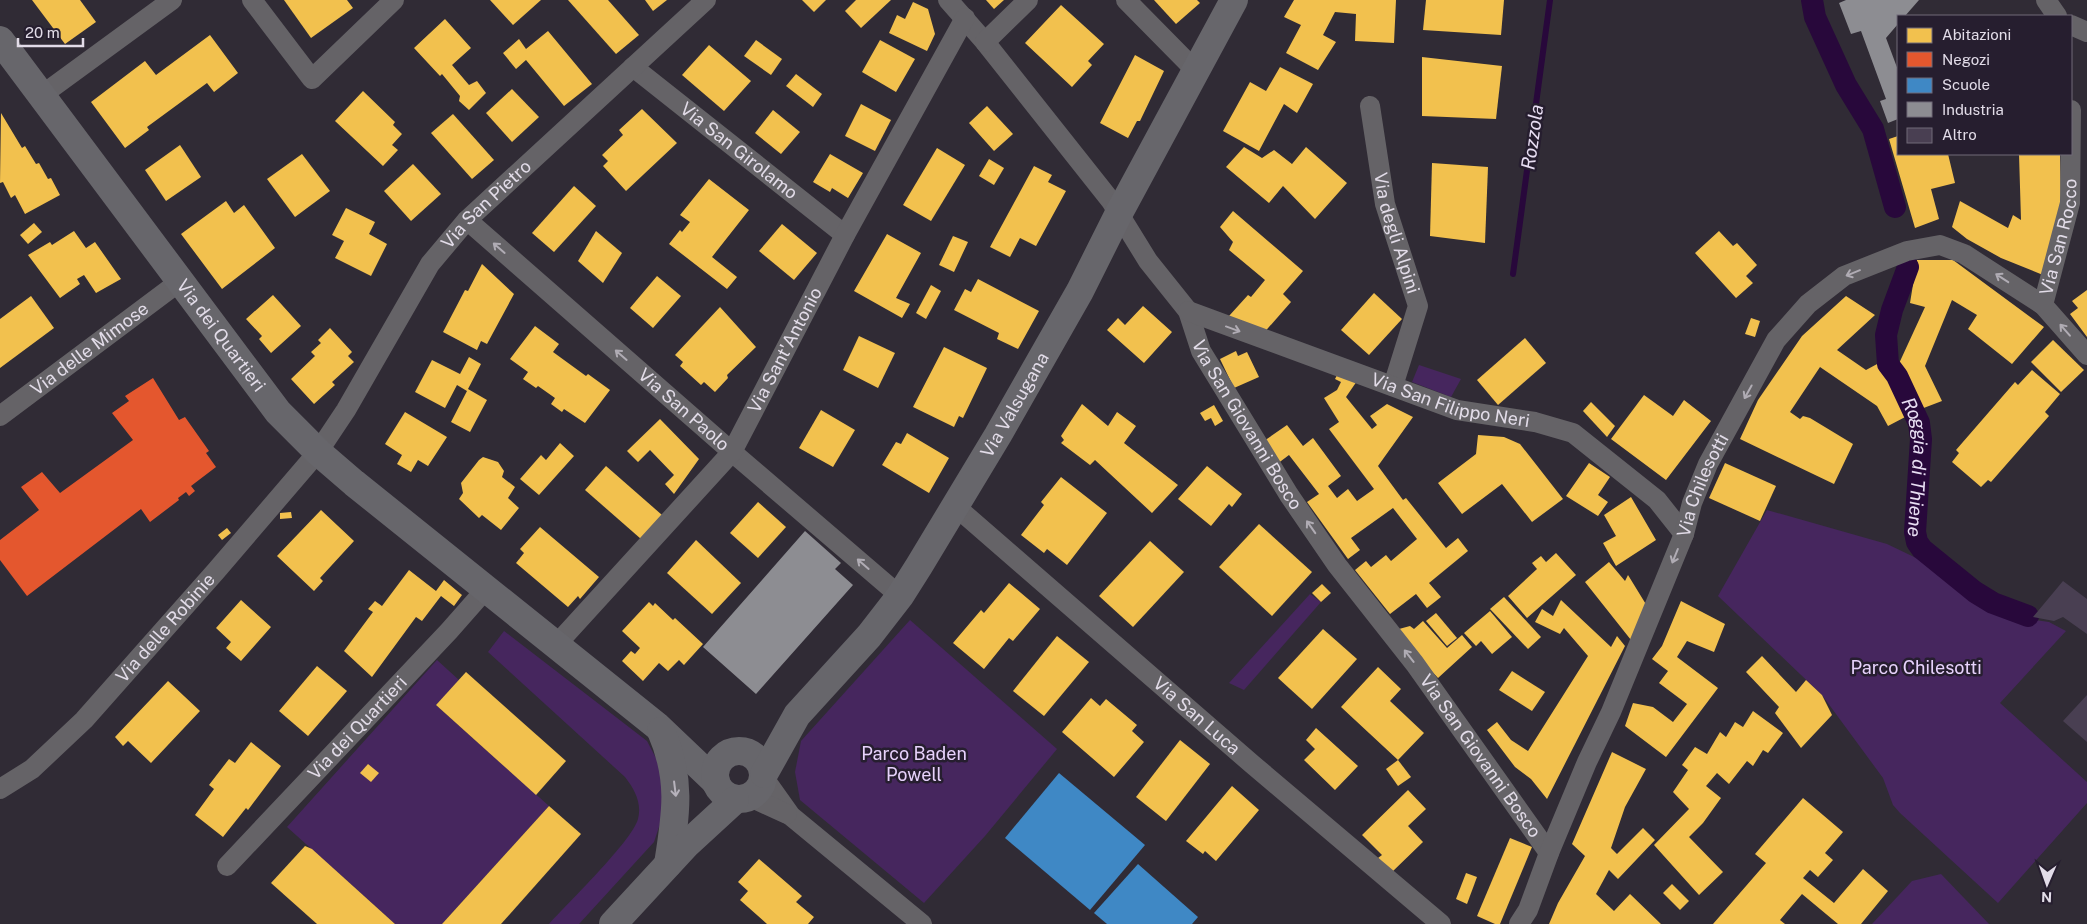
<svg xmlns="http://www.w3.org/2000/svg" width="2087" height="924" viewBox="0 0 2087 924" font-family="'Public Sans',sans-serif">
	<rect width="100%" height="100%" fill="#302b35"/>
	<g fill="#46265e">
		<polygon points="1419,365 1461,379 1451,397 1412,382"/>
		<polygon points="1767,510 1887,544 1935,567 1972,598 2021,618 2049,622 2066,631 2000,703 2087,782 2087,803 1998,903 1900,813 1893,805 1883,778 1822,695 1718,596"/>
		<polygon points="1310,594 1321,602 1244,690 1229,683"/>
		<polygon points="910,620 1057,749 985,836 924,903 800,800 795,772 801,741"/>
		<path d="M504,631L647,741L658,762L664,785L662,818L654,842L579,924H549C567,904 632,841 638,819C642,803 635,790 625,777L488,652Z"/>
		<polygon points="437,660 459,680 436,705 549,806 442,924 395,924 287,827"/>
		<polygon points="1941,874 1989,924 1872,924 1912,881"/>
	</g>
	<g fill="#f2c14e">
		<polygon points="32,0 80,0 96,22 65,44"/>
		<polygon points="284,0 347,0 353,8 311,38"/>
		<polygon points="490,0 541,0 513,25"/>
		<polygon points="568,0 608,0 639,35 616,54"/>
		<polygon points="645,0 667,0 653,11"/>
		<polygon points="802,0 826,0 814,12"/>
		<polygon points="856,0 891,0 861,28 845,11"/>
		<polygon points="986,0 1004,0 994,9"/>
		<polygon points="1154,0 1197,0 1200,3 1176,24"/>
		<polygon points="1294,0 1396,0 1394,43 1355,41 1356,14 1335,12 1323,35 1336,42 1318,70 1286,53 1301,25 1284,17"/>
		<polygon points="1426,0 1504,0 1501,35 1423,30"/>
		<polygon points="913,2 928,9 935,34 927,51 889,33 897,15 905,19"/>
		<polygon points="1061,5 1104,44 1088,61 1092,65 1072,87 1025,43"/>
		<polygon points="445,19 471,48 452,65 469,85 477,81 486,93 469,110 459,101 460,96 442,74 440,76 414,48"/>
		<polygon points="548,31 592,84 564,106 526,60 516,69 503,53 519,39 526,49"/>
		<polygon points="210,35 238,73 214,92 207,83 147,127 149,130 125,148 91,102 145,61 156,75"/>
		<polygon points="756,40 782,59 771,75 744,56"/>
		<polygon points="880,40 915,59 896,92 862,72"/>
		<polygon points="709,45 751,81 724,111 682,75"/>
		<polygon points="1135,55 1164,71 1140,121 1137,121 1128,138 1100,123"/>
		<polygon points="1422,57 1502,66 1496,119 1422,116"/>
		<polygon points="1280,67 1313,84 1297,113 1284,104 1259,151 1223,131 1250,82 1266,91"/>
		<polygon points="796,74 822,94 813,107 786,86"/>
		<polygon points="512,89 539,117 512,142 486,113"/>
		<polygon points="363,91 395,122 393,125 402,134 392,145 398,150 383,166 335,121"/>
		<polygon points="861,104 891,120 875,151 845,136"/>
		<polygon points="987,106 1013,134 994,151 969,123"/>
		<polygon points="642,109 677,143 626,191 603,166 608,161 602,155 623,135 619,130"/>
		<polygon points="773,110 800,132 781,154 755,133"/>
		<polygon points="1,113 22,148 25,146 36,164 39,163 48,179 51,178 60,195 25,214 15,195 11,198 3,182 0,183"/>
		<polygon points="453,114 494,160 472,179 431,133"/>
		<polygon points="1898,136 1898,154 1948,154 1955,183 1931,189 1939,219 1915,228 1889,139"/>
		<polygon points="180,145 201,177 166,201 145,170"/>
		<polygon points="1244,147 1262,158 1274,150 1292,164 1306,147 1347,183 1315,219 1283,186 1269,203 1226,167"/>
		<polygon points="937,148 965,165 931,221 903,205"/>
		<polygon points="302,154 330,191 295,217 267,179"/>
		<polygon points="830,154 863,173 848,198 832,188 830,192 813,182"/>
		<polygon points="2019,154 2060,154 2061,195 2057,232 2043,275 2001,258 1967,239 1952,227 1960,201 2008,228 2013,215 2021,220"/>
		<polygon points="989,159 1004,168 994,185 979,176"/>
		<polygon points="1432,163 1488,167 1485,243 1430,236"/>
		<polygon points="413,164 441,194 411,221 384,191"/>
		<polygon points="1034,166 1052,175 1048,182 1066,191 1036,246 1020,238 1010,257 990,247"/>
		<polygon points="709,179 749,210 712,257 737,277 727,289 669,244 680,230 682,232 690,222 680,215"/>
		<polygon points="574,186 596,206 554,252 532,233"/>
		<polygon points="226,201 234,213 244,205 275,248 222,289 181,234"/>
		<polygon points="346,208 375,222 369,234 387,244 371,276 335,258 344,241 332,235"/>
		<polygon points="1233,211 1303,271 1283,294 1291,302 1262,335 1229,316 1248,295 1251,297 1265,280 1229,250 1233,242 1220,227"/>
		<polygon points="34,223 42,232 28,244 20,235"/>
		<polygon points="782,224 817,253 794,280 759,251"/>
		<polygon points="74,231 86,248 95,242 121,279 96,293 84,275 77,279 80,284 60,298 28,255 50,242 52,245"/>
		<polygon points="596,231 622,253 603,283 578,261"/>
		<polygon points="1719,231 1733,246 1737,243 1757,265 1746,276 1753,283 1736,298 1695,253"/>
		<polygon points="887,234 921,253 896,298 910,304 902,318 854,291"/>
		<polygon points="953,236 968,242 954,272 939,265"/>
		<polygon points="1917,260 1953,260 2044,327 2012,364 1968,329 1977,315 1952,300 1925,366 1942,401 1921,409 1896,370 1925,307 1910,303"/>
		<polygon points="482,264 514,294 487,344 481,341 477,350 443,332 465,290 468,291"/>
		<polygon points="657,276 681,296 653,328 630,308"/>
		<polygon points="978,279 1039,311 1018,349 997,339 999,333 954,310 965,289 971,292"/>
		<polygon points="931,285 941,291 926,319 916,313"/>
		<polygon points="2087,290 2087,337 2070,314 2078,308 2072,301"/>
		<polygon points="1374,293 1402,319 1369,355 1341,330"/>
		<polygon points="273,295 301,326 271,353 259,339 262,336 246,319"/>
		<polygon points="31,296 54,328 0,368 0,319"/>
		<polygon points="1846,296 1875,315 1837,350 1866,370 1879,363 1909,415 1888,426 1877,406 1820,367 1790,412 1800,419 1803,416 1810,418 1853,444 1834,484 1740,439 1758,400 1802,336"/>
		<polygon points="1143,306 1172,332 1144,363 1107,330 1118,318 1125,325"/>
		<polygon points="720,307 756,347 727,375 728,378 715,392 704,382 701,385 680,366 683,362 675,355"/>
		<polygon points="1751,318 1760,321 1755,337 1745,334"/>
		<polygon points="535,326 559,344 553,352 586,376 588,374 610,390 585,423 564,409 562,412 551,404 555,398 538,386 536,388 523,379 528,372 510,359"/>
		<polygon points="330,328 352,352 348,356 354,362 332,382 335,385 314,404 291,379 315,356 311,352 321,343 318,340"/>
		<polygon points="859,336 895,353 878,388 843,370"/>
		<polygon points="1525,338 1546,363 1498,405 1477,380"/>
		<polygon points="2053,340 2084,370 2061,392 2031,362"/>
		<polygon points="944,347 987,368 963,418 959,416 954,427 913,407"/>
		<polygon points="1236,351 1238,356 1247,352 1259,377 1234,388 1220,359"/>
		<polygon points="469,357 481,364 468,389 487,400 470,432 451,422 467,391 457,385 445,408 415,392 432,360 460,374"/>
		<polygon points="2032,370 2060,394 2045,412 2049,416 1991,482 1988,480 1981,487 1952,462 1959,453 1956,450 2015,382 2018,385"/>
		<polygon points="1338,373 1357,381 1346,397 1372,429 1377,425 1370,416 1387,404 1413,417 1378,466 1403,500 1406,498 1446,548 1458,538 1468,551 1429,583 1441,597 1427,608 1416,594 1390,614 1355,570 1366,561 1371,567 1386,555 1391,561 1417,539 1393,508 1351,538 1360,550 1348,559 1307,502 1319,494 1289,455 1277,464 1261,443 1287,425 1303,446 1313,438 1341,476 1328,486 1337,498 1348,489 1357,501 1374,489 1329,429 1339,422 1324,398 1337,390 1341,382 1335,379"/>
		<polygon points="1644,395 1673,416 1684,400 1711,421 1666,480 1611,439"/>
		<polygon points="1591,402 1615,426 1607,437 1583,411"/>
		<polygon points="1082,404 1108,426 1117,412 1136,426 1124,443 1178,485 1152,513 1095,460 1090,465 1061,443 1064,440 1061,436"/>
		<polygon points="1214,405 1223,421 1215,426 1211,418 1205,421 1200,413"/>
		<polygon points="821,410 855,430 833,467 799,448"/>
		<polygon points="405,412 447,437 428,466 418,460 411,472 397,464 402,455 385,444"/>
		<polygon points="660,419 699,459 674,494 665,484 674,475 650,450 638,462 627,451"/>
		<polygon points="907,433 949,458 929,493 882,465 896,442 901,444"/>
		<polygon points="1478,435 1504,437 1520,444 1563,499 1532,522 1502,484 1462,514 1438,483 1476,454"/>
		<polygon points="560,443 574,456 539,495 520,479 541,455 546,460"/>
		<polygon points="483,457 498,462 504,471 502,477 515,487 508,498 519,508 501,530 482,515 479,518 459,499 463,493 461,483 479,460"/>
		<polygon points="1589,463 1610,477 1598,495 1608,502 1598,516 1566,496"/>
		<polygon points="1725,463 1776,486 1760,521 1709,498"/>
		<polygon points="606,466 662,515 641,539 585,490"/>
		<polygon points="1207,466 1242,494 1232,507 1229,504 1211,526 1178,499"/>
		<polygon points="1061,477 1107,513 1067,565 1047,549 1044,553 1021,535 1044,505 1041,502"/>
		<polygon points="1631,497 1656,540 1616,566 1603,543 1616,536 1604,515"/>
		<polygon points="758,502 786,527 758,558 730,533"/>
		<polygon points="321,510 354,541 320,578 323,581 314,591 277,556"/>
		<polygon points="291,512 292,518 280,519 280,513"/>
		<polygon points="1259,524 1312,572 1272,616 1219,567"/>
		<polygon points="540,527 599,577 580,599 578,596 568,607 516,563 524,553 520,549"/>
		<polygon points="227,528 231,533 222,540 218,535"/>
		<polygon points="696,540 741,583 712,614 667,573"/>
		<polygon points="1150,541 1184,572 1133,627 1099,596"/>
		<polygon points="1556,553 1576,575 1527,618 1508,596 1537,569 1532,563 1541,556 1546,562"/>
		<polygon points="1609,562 1625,581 1628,575 1647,606 1631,640 1585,582"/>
		<polygon points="409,570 436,591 444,580 462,595 454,606 441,596 422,621 416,617 372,677 344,651 373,612 368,609 375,601 382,606"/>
		<polygon points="1009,583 1040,609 1013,641 1009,638 984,669 953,643 981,610 984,613"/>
		<polygon points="1322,584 1331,593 1321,602 1312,593"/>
		<polygon points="1504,597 1541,637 1528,649 1490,609"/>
		<polygon points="241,600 271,627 241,661 226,648 231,642 216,628"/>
		<polygon points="1561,600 1611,647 1617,636 1625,646 1547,799 1531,779 1515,767 1487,730 1497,722 1511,740 1528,751 1588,656 1564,628 1560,634 1535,622 1542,609 1553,616"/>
		<polygon points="1681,601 1725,624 1714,652 1687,641 1677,657 1718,688 1666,757 1625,726 1633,703 1653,707 1673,722 1687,704 1659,683 1668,671 1652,659 1662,646"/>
		<polygon points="649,602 653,606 655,603 673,620 675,618 703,644 684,665 679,660 668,671 659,663 643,681 622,661 631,651 635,654 640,648 622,631"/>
		<polygon points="1490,611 1512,637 1492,654 1481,641 1476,646 1464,633"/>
		<polygon points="1436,613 1457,638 1447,646 1426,621"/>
		<polygon points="1423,621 1447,648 1462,635 1472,647 1438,678 1402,639 1399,629 1410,626 1414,629"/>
		<polygon points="1323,629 1357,659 1312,709 1278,678"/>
		<polygon points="1057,636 1089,662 1044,716 1013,691"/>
		<polygon points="1762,656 1796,692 1806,680 1822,695 1832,715 1801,748 1775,713 1779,707 1746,672"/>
		<polygon points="317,666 347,691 308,736 279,711"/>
		<polygon points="1378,667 1401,689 1390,701 1424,733 1398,760 1341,707"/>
		<polygon points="1512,671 1545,692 1532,711 1499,690"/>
		<polygon points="466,672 566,761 536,795 436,705"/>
		<polygon points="168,681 200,711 151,763 128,741 123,746 115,737"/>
		<polygon points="1091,698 1100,706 1106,699 1137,725 1132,731 1144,742 1114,777 1062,732"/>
		<polygon points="1753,711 1783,733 1768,753 1763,750 1753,766 1747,761 1729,784 1717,773 1706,786 1721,798 1703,823 1689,837 1723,872 1699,895 1654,845 1689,809 1673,792 1688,770 1682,765 1695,747 1707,754 1720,732 1726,737 1735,722 1743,727"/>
		<polygon points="1316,728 1358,766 1335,790 1304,760 1315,749 1306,740"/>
		<polygon points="1180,740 1210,764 1166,821 1136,797"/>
		<polygon points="251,742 281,766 248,810 246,808 223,837 195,815 214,789 209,785 229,759 235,763"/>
		<polygon points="1612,752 1646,769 1625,807 1611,848 1617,854 1643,828 1655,840 1618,879 1609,870 1596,894 1614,911 1630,894 1661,924 1549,924 1558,903 1585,856 1572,844"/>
		<polygon points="1398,760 1411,777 1398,786 1386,769"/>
		<polygon points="368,764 379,773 371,782 360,773"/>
		<polygon points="1232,786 1259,810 1216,861 1205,851 1203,854 1186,841"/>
		<polygon points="1408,790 1426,809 1408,826 1423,842 1392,872 1378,858 1382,855 1362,835"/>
		<polygon points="1803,798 1843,832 1825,853 1833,860 1818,877 1810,870 1803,878 1834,903 1863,869 1888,891 1861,924 1838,924 1802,894 1780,920 1785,924 1713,924 1766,863 1755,854"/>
		<polygon points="549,806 581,834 501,924 442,924"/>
		<polygon points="1510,838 1532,847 1500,924 1495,924 1477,916"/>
		<polygon points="305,846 312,849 395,924 317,924 271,883"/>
		<polygon points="759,859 802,896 796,902 814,917 808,924 767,924 740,900 748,891 738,882"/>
		<polygon points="1466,873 1477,877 1467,904 1456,899"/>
		<polygon points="1672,884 1689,901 1680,910 1663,893"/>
	</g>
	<polygon fill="#e4572e" points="153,378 179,420 185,417 209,451 206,453 216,467 191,486 195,491 189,496 186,492 178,498 179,500 150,522 141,509 27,596 0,560 0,540 39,510 21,487 42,472 60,493 133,440 112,413 129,401 125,396"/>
	<g fill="#3f88c5">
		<polygon points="1059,773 1145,845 1090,910 1005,838"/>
		<polygon points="1138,864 1198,917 1192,924 1107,924 1094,913"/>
	</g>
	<g fill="#8d8d92">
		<polygon points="1846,0 1919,0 1905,16 1898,16 1898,24 1886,38 1898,70 1898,119 1888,123 1880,101 1886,99 1861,31 1851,34 1839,3"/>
		<polygon points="805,531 841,563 835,569 853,585 756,694 703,647"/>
	</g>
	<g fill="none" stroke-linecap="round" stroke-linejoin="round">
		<polyline stroke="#28083b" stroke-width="6" points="1513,274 1550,0"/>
		<g stroke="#28083b" stroke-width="22">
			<polyline points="1812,0 1815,17 1846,85 1873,129 1895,207"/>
			<path id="s1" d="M1908,267L1892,310L1886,335L1888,364L1897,376L1919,423L1921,439L1915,532L1917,542L1922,549L1975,592L1993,603L2028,616"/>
		</g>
	</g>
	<g fill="#493f52">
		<polygon points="2063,581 2087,599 2087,634 2063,617 2054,621 2033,617"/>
		<polygon points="2087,695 2087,742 2063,721"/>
	</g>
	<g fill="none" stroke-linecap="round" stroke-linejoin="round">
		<g stroke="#656367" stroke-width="20">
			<polyline points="252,0 312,79 394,0"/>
			<path id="s2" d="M948,0L985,42L1111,201L1148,261L1188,311L1201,351L1289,495L1337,565L1415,664L1549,853"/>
			<polyline points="1126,0 1195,70"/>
			<polyline points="2046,0 2057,16"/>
			<polyline points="2071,25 2087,32"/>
			<polyline points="985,42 1028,0"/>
			<path id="s3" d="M633,67L845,235"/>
			<polyline points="42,95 172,0"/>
			<path id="s4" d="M1370,106L1385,204L1418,306L1393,386"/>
			<path id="s5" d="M467,220L732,452L900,596"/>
			<path id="s6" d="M2043,305L2070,203L2071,110"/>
			<path id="s7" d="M1188,311L1457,410L1535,422L1573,433L1657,500L1684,534"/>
			<path id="s8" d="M0,416L179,282"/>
			<path id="s9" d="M955,506L1252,764L1441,924"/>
			<path id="s10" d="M556,645L732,452L845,235L965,18"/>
			<polyline points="764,778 791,816 922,924"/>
			<path id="s11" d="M0,789L32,769L84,720L216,571L318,452L346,410L430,264L467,220L706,0"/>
			<polyline points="750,797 787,814"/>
			<path id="s12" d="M227,866L449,631L486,589"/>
			<path id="s13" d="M1519,924L1528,910L1549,853L1587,762L1611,712L1684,534L1692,503L1708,464L1776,340L1808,304L1844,276L1907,251L1940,245L1964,254L2043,305L2087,355"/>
		</g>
		<g stroke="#67666b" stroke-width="28">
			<path id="s14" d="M0,40L278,412L318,452L354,483L657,726L716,782"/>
			<path d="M661,731C682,779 676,814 668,864"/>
			<circle cx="739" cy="775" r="24"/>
			<path id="s15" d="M764,774L797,715L869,636L900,596L919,566L998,435L1080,291L1119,213L1234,0"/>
			<polyline points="613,924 686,845 735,800"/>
		</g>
	</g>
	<defs><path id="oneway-shaft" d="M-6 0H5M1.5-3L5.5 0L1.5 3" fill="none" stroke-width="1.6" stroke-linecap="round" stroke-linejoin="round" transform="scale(1.25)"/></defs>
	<g stroke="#b0acb4">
		<use href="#oneway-shaft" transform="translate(499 248) rotate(-139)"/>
		<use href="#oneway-shaft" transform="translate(1853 273) rotate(158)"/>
		<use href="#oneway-shaft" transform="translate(2002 278) rotate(-147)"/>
		<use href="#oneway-shaft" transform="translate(1233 329) rotate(20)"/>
		<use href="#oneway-shaft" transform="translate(2065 330) rotate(-131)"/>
		<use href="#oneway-shaft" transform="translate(621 355) rotate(-139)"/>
		<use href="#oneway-shaft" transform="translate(1748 392) rotate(119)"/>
		<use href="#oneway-shaft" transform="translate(1311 527) rotate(-125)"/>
		<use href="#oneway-shaft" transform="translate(1675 556) rotate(112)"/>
		<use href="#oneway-shaft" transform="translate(863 564) rotate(-139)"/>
		<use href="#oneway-shaft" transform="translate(1409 656) rotate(-128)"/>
	</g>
	<use stroke="#b7b3bc" href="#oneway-shaft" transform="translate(675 789) rotate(83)"/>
	<g text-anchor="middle" stroke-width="5" stroke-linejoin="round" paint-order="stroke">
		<g font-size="18" fill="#e2dce8" stroke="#261e2f">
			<text dy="6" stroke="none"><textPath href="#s3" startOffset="135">Via San Girolamo</textPath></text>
			<text dy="6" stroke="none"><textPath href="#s11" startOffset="766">Via San Pietro</textPath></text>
			<text dy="6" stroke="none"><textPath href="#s4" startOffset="130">Via degli Alpini</textPath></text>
			<text dy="6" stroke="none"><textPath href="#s6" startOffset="70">Via San Rocco</textPath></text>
			<text dy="6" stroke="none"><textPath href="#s14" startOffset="369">Via dei Quartieri</textPath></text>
			<text dy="6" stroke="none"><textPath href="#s8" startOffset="112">Via delle Mimose</textPath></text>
			<text dy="6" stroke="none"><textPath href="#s10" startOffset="376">Via Sant'Antonio</textPath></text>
			<text dy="6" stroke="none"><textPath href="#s7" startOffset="278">Via San Filippo Neri</textPath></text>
			<text dy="6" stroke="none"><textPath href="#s15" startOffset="448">Via Valsugana</textPath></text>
			<text dy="6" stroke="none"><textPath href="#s5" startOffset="288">Via San Paolo</textPath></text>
			<text dy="6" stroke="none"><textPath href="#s2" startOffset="522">Via San Giovanni Bosco</textPath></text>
			<text dy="6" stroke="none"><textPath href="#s13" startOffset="476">Via Chilesotti</textPath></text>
			<text dy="6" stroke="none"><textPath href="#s11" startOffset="232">Via delle Robinie</textPath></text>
			<text dy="6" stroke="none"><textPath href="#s9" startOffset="320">Via San Luca</textPath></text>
			<text dy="6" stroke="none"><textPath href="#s12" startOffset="190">Via dei Quartieri</textPath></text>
			<text dy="6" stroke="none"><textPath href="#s2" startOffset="928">Via San Giovanni Bosco</textPath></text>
		</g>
		<g font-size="18" fill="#e7d2fc" stroke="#261e2f">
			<text x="1916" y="674">Parco Chilesotti</text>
			<text x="914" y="760">Parco Baden<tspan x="914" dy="21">Powell</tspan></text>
		</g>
		<g font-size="19" font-style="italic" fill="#e8def3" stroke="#261e2f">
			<text transform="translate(1532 137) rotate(-82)" y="7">Rozzola</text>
			<text dy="7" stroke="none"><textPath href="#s1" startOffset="211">Roggia di Thiene</textPath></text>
		</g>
	</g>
	<rect x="1897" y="15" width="175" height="140" fill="#261e2f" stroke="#716a79"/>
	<rect x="1907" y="28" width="25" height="15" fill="#f2c14e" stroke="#716a79"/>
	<text x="1942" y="40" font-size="15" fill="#e2dce8">Abitazioni</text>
	<rect x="1907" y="52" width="25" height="15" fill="#e4572e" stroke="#716a79"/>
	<text x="1942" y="65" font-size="15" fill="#e2dce8">Negozi</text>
	<rect x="1907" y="78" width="25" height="15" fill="#3f88c5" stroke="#716a79"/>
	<text x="1942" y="90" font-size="15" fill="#e2dce8">Scuole</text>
	<rect x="1907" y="102" width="25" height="15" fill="#8d8d92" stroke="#716a79"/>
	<text x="1942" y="115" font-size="15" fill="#e2dce8">Industria</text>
	<rect x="1907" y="128" width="25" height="15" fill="#493f52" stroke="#716a79"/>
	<text x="1942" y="140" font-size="15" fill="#e2dce8">Altro</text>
	<g transform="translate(2047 884) rotate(182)" stroke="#261e2f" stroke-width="4" paint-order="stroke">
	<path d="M0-4L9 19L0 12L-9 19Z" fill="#e2dce8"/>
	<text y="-8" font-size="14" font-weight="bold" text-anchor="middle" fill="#e2dce8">N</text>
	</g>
	<path d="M18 38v8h65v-8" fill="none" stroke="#e2dce8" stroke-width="2.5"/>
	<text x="25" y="38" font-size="15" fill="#e2dce8" stroke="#261e2f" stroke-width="4" paint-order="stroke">20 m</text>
</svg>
